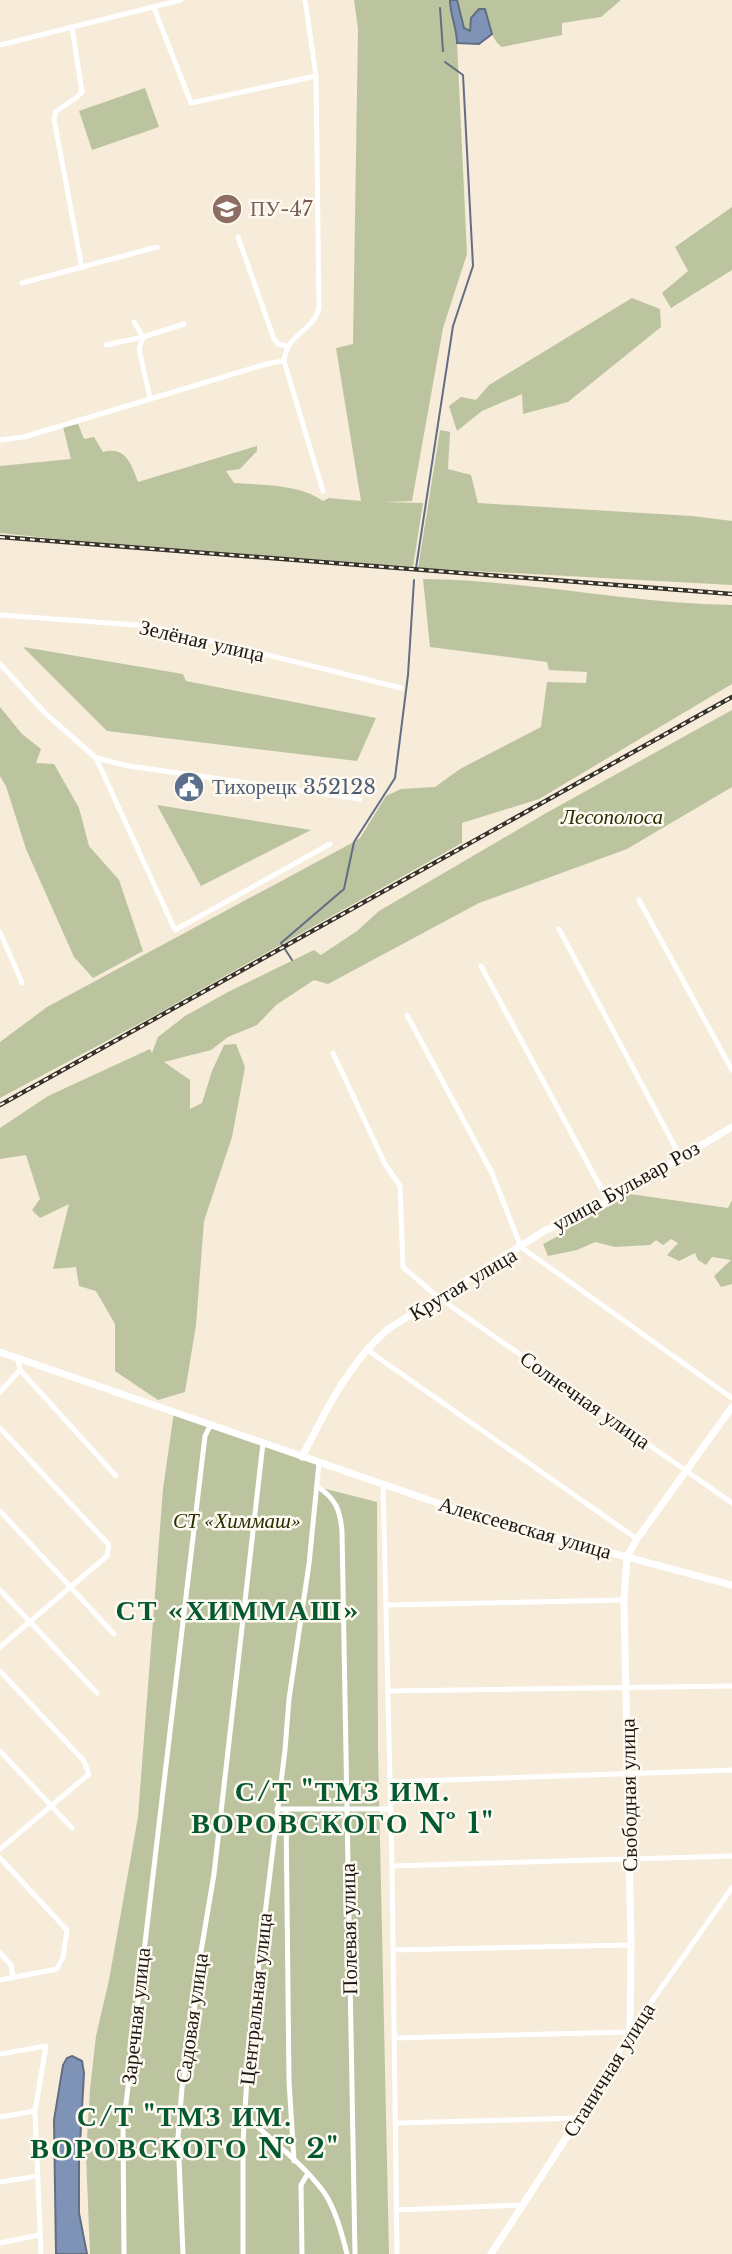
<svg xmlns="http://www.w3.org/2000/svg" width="732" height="2254" viewBox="0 0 732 2254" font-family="'Libre Baskerville',serif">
	<rect width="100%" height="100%" fill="#f6ecd9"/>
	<g fill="#bbc49e">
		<path d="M354,0H455L467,254L443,328L412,501L384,502L423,503L413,567L104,544L0,533V466L71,459L63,427L78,424L84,439L94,437L103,452C126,446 131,464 138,482L257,446V451L240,469L226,471L234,483C262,485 300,484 323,501L329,498L361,501L336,348L353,344L358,29Z"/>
		<path d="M457,0H621L601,17L562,23V35L502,47C491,40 489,22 485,9L470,32L464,29Z"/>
		<polygon points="145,88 159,127 92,150 79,111"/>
		<polygon points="732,207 732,270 671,308 662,293 688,271 675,247"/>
		<polygon points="632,298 660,309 661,327 568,402 523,414 522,394 482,411 457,431 449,406 461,397 476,400 489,385"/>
		<polygon points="440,430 450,432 448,469 471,475 478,503 692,516 732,521 732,585 418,568"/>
		<path d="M423,579C526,580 628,603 732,605V684L539,799L462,823V843L159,1013L0,1098V1042L47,1007L350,844L360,838L386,796L401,789L435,787L460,769L541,727L547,682L586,683L587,672L549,670L547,662L430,647Z"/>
		<polygon points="23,647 183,674 186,681 376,718 357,761 107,731"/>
		<polygon points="0,707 22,734 41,749 36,763 54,764 79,808 89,846 119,880 143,951 93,978 74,957 26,849 6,786 0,776"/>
		<polygon points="732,710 732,787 627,849 479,903 328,984 314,980 276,1005 257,1025 228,1037 211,1050 164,1062 190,1080 190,1109 202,1103 212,1071 224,1045 236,1044 245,1067 232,1137 204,1221 196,1325 185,1392 158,1400 115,1371 115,1324 96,1291 79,1286 76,1267 53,1269 69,1204 40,1218 32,1210 40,1199 26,1155 0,1159 0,1128 48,1096 150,1049 152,1053 158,1037 185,1016 228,992 314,950 321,955 357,931 379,911 548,812"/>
		<polygon points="157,805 311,830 201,886"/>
		<polygon points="630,1194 728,1208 732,1200 732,1284 721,1287 714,1276 731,1260 712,1257 706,1265 698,1260 695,1253 679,1261 667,1255 678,1243 671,1239 663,1245 656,1240 650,1245 615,1247 595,1242 577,1250 548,1256 543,1244 560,1235 561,1229 588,1218"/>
		<polygon points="174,1412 319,1463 318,1487 377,1502 378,1748 389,2254 90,2254 86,2155 90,2089 96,2036 109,1980 138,1817 163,1489"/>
	</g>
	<g fill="#7f93b6" stroke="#616e84" stroke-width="2">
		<path d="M450,0H457L464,28L470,31L471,18L479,9H485L492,34L479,44L457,43C457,28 450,15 450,0Z"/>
		<polygon points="72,2056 82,2061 84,2073 79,2161 79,2213 87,2254 56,2254 54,2120 63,2065 67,2058"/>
	</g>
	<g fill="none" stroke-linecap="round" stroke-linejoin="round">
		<g stroke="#616e84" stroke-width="2">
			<polyline points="440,8 443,51"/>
			<polyline points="416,568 453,326 473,266 463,75 445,62"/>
			<polyline points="292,960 281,943 344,889 354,842 395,778 408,675 414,580"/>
		</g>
		<g stroke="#fff" stroke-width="5">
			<path d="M305,0L316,76L319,308C312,333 287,333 284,361L323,491"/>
			<polyline points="154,8 191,103 316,76"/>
			<polyline points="72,27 82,92 76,98 56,111 54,119 82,268"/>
			<polyline points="0,45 181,0"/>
			<polyline points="238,237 274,339 278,344 286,346"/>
			<polyline points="22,283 157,247"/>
			<polyline points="134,322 143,337 139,349 150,398"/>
			<polyline points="106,345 143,337 184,324"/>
			<polyline points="0,440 24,437 270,363 284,361"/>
			<polyline points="0,615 150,626 401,688"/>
			<polyline points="0,664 46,714 96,758 175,930 330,844"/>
			<polyline points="96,758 129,766 360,799"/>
			<polyline points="639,900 732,1070"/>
			<polyline points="559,929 681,1158"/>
			<polyline points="0,932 22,983"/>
			<polyline points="481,966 608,1201"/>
			<polyline points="407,1015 492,1173 521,1247 732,1398"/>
			<polyline points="333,1053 385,1164 400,1186 403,1267 438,1297 732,1503"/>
			<polyline points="366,1349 637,1539"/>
			<polyline points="18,1359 20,1370 116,1476"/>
			<polyline points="0,1392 20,1370"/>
			<polyline points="0,1428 109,1545 107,1556 0,1647"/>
			<polyline points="383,1484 392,1866 397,2254"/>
			<path d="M318,1487C336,1499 340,1510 342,1531L355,2254"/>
			<polyline points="0,1511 114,1634"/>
			<polyline points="0,1590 97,1693"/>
			<polyline points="387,1605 624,1600"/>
			<polyline points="0,1671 84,1761 89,1774 0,1849"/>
			<polyline points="388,1691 732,1686"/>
			<polyline points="0,1751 72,1828"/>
			<polyline points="390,1782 732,1770"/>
			<polyline points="277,1809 391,1809"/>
			<polyline points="286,1811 289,2081 294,2161"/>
			<polyline points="0,1858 67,1930 63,1957 57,1969 0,1980"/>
			<polyline points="392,1866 732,1856"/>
			<polyline points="394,1950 631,1945"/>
			<polyline points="0,1953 11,1965 13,1978"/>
			<polyline points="395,2038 630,2032 732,1888"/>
			<polyline points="0,2054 46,2046 35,2111 41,2254"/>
			<path d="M245,2116C269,2137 311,2171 327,2197C337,2215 342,2234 347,2254"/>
			<polyline points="0,2117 35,2111"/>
			<polyline points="396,2123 579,2118"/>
			<polyline points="0,2182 38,2176"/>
			<polyline points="396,2210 524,2205"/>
			<polyline points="0,2243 39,2235"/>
			<polyline points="124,2254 123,2129 205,1436 211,1424"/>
			<polyline points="183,2254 178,2137 182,2088 194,2017 197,1975 214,1874 263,1443"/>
			<polyline points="243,2254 243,2142 249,2045 285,1750 289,1699 309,1564 319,1463"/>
			<polyline points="302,2254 301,2185 307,2175"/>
		</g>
		<g stroke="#fff" stroke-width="7">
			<polyline points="0,1352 481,1518 732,1585"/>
			<path d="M302,1457C326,1410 348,1364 388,1329L546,1230L576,1218L608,1201L732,1127"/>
			<polyline points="491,2254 579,2118 630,2032 631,1945 624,1600 627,1557 637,1539 732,1407"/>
		</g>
		<g stroke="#363129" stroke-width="4.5">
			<g id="rail">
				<polyline points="0,537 732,594"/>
				<polyline points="0,1105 732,697"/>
			</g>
		</g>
		<use href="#rail" stroke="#fefaf2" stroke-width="2" stroke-dasharray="5" stroke-linecap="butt"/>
	</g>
	<defs>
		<g id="university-disc" transform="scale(1.575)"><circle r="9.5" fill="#8d6e63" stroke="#fefaf2"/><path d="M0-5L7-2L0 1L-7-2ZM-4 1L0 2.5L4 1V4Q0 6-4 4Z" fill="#fff"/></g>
		<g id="civic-disc" transform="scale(1.575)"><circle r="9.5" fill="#5c6f8a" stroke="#fefaf2"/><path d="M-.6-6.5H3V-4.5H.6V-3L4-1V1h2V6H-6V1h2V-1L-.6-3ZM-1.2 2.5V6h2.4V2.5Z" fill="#fff"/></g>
	</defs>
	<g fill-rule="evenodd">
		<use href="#university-disc" x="227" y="209"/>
		<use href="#civic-disc" x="189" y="787"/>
	</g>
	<g text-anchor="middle" stroke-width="5" stroke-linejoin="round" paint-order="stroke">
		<g font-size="21" fill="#785e54" stroke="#fefaf2" text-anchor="start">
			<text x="250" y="216">ПУ-47</text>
		</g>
		<g font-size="21" fill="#1c1811" stroke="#fefaf2">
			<text transform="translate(202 641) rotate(13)" y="7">Зелёная улица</text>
			<text transform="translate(626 1186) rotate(-29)" y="7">улица Бульвар Роз</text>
			<text transform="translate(463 1284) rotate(-31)" y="7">Крутая улица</text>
			<text transform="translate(585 1400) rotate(35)" y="7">Солнечная улица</text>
			<text transform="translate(525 1528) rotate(16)" y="7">Алексеевская улица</text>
			<text transform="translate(629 1795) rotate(-91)" y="7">Свободная улица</text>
			<text transform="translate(349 1929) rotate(-91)" y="7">Полевая улица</text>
			<text transform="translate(256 1999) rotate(-84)" y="7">Центральная улица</text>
			<text transform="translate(136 2016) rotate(-84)" y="7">Заречная улица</text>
			<text transform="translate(192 2018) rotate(-82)" y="7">Садовая улица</text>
			<text transform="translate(609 2070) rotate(-58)" y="7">Станичная улица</text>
		</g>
		<g font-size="21" fill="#4e5e75" stroke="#fefaf2" text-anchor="start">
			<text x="212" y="794">Тихорецк 352128</text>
		</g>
		<g font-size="21" font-style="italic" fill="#272e00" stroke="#fefaf2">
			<text x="612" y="824">Лесополоса</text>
			<text x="237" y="1528">СТ «Химмаш»</text>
		</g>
		<g font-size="28" font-weight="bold" letter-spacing="2" fill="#055930" stroke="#fefaf2">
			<text x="238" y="1620">СТ «ХИММАШ»</text>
			<text x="343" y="1801">С/Т "ТМЗ ИМ.<tspan x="343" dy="32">ВОРОВСКОГО № 1"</tspan></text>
			<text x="185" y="2126">С/Т "ТМЗ ИМ.<tspan x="185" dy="32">ВОРОВСКОГО № 2"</tspan></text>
		</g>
	</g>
</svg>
